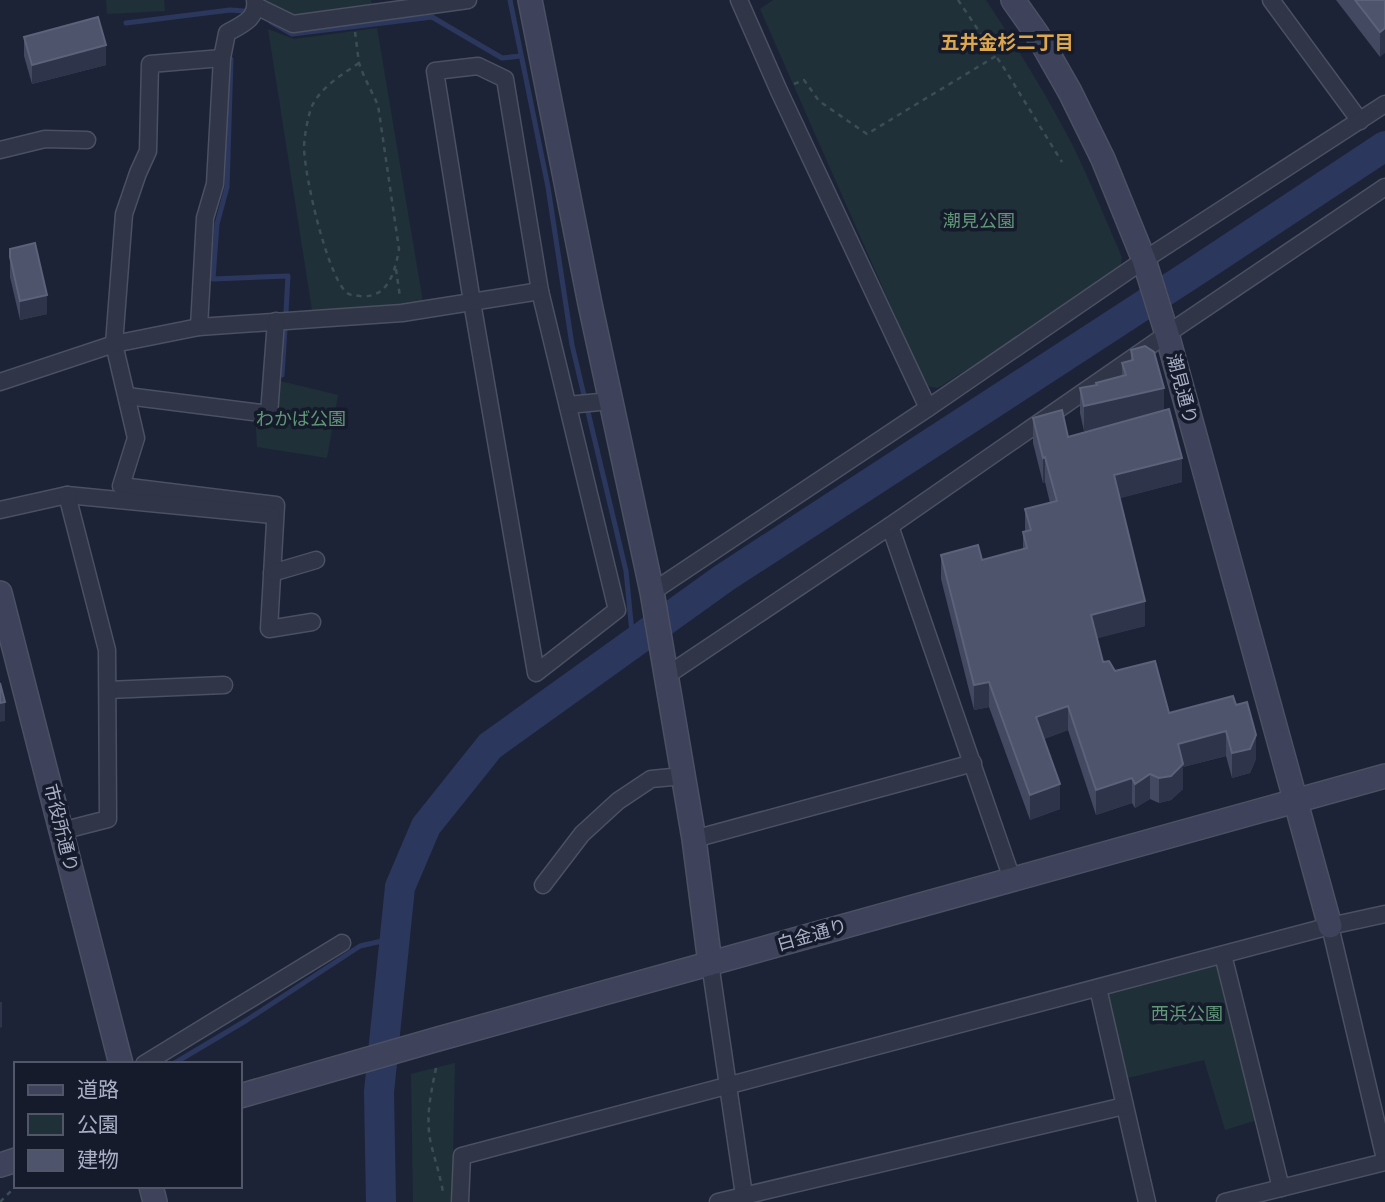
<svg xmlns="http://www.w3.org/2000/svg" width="1385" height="1202" viewBox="0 0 1385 1202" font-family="Inter,'Noto Sans JP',sans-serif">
	<rect width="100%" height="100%" fill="#1d2337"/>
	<g fill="#1f3038">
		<polygon points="106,0 164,0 165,11 107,14"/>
		<polygon points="255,0 371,0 373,12 293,24"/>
		<path d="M773,0H986C1017,47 1046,94 1072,144C1090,180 1105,219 1122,257L1120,270L938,388L926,386L760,9Z"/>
		<polygon points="377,28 423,302 392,306 312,310 268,29 294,39"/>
		<polygon points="272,379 338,395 327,458 257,447 255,412 269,414"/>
		<polygon points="1223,955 1264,1118 1225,1130 1204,1060 1119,1080 1098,988"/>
		<polygon points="455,1063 452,1202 413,1202 411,1074"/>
	</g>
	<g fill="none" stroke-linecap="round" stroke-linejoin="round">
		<g stroke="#2c375e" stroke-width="5">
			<polyline points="510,0 548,187 572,345 626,571 633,643"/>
			<polyline points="271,22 292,34 432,17 502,58 521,56"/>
			<polyline points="126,23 230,10 244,11"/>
			<polyline points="231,59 227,187 217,224 213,279 288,276 286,312"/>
			<polyline points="282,375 285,329"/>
			<polyline points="173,1064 247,1020 360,946 395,938"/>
		</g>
		<polyline stroke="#2c375e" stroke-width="30" points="381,1202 379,1092 400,887 426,826 490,746 724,578 1199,269 1385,146"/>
		<g stroke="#4b5063" stroke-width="19">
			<g id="street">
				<polyline points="739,0 779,91 928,408"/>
				<polyline points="1271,0 1360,121"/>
				<polyline points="256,6 293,24 468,0"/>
				<polyline points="222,58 150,64 148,151 138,173 124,214 114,344 136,438 121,486 276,505 269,629 312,622"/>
				<polygon points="478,66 505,79 540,291 617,610 536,673 472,302 435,71"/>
				<polyline points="0,150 45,139 87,140"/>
				<path d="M199,327L205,218L215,184L222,58L227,33C241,25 258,19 255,0"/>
				<polyline points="0,382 114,344 199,327 402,313 540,291"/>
				<polyline points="127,396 269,414 276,321"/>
				<polyline points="568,405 610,401"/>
				<polyline points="0,510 67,495 272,515"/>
				<polyline points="890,526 1012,879"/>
				<polyline points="272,573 316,560"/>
				<polyline points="652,592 928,408 1144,260 1385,104"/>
				<polyline points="666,676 890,526 1167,334 1385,187"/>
				<polyline points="108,690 224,685"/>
				<polyline points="61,831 108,819 107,650 67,495"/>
				<polyline points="694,839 973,763"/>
				<polyline points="543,885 582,834 618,801 651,779 683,776"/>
				<polyline points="1330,926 1385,1159"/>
				<polyline points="1223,955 1281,1188"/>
				<polyline points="710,963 745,1202"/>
				<polyline points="1098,988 1147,1202"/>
				<polyline points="144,1064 342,943"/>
				<polyline points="460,1202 462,1156 1330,926 1385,914"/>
				<polyline points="718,1202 1124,1106"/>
				<polyline points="1225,1202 1385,1162"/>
			</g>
		</g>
		<g stroke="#4b5063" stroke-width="26">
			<g id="secondary">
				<polyline points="530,0 590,304 652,592 694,839 710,963"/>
				<polyline points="1013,0 1037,34 1070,92 1103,159 1144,260 1167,334 1330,926"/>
				<polyline points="0,593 121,1064"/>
				<polyline points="240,1096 438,1039 1385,776"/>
				<polyline points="0,1165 16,1160"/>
				<polyline points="151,1186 155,1202"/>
			</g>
		</g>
		<g stroke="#3c4d55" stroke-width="2.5" stroke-dasharray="5 5" stroke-linecap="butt">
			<polyline points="958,0 1004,68 1062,162"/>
			<path d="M355,32L359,63L364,76L378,105L399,249C395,272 388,299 360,296C354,295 349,296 345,291C326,270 305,178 304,148C304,138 308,115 312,106C321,87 343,74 359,63"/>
			<polyline points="794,84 804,80 819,101 867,134 996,56"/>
			<polyline points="396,269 400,297"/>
			<path d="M436,1068C431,1093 425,1118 431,1144C435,1160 440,1175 443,1192"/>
			<polyline points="0,1202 16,1186"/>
		</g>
		<use href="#street" stroke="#303547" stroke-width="16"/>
		<use href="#secondary" stroke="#3e435b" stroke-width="23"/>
	</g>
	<g fill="#424961">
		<polygon points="1336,0 1385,0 1380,57"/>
		<polygon points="24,37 106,65 32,84 24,56"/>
		<polygon points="10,249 47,314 20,320 10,277"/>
		<polygon points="1131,350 1164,411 1182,482 1119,498 1145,626 1097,638 1103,662 1169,713 1236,705 1256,759 1250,773 1232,778 1226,756 1183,767 1183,789 1171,800 1159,803 1150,799 1135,808 1132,803 1096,815 1068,730 1044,739 1060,809 1030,820 989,707 974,710 941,579 941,555 982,560 1023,549 1023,532 1025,531 1025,509 1050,503 1045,482 1043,483 1033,443 1033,418 1068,437 1115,424 1084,431 1080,413 1080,388 1096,385 1122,376 1122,363 1131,361"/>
	</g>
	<g fill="#2e354b">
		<polygon points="1385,28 1385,53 1380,57 1380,32"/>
		<polygon points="106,45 106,65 32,84 32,65"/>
		<polygon points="47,295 47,314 20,320 20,301"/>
		<polygon points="1164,388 1164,413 1084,431 1084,406"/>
		<polygon points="1045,457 1045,482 1043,483 1043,458"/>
		<polygon points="1182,458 1182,482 1114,500 1114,475"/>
		<polygon points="1145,601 1145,626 1091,640 1091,615"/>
		<polygon points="989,682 989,707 974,710 974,685"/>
		<polygon points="5,702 5,721 0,722 0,703"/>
		<polygon points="1068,706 1068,730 1036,742 1036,717"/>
		<polygon points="1226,731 1226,756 1183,767 1183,789 1171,800 1159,803 1159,778 1178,744"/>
		<polygon points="1256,735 1256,759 1250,773 1232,778 1232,753"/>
		<polygon points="1150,774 1150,799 1135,808 1135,784"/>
		<polygon points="1132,778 1132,803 1096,815 1096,790"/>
		<polygon points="1060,784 1060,809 1030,820 1030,795"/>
		<polygon points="0,1002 2,1002 2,1027 0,1028"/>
	</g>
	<g fill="#4d546b" stroke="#5b6279" stroke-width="2">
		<polygon points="1355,0 1385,0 1385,28 1380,32"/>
		<polygon points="98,17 106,45 32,65 24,37"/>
		<polygon points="35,243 47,295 20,301 10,257 10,249"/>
		<polygon points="1145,346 1154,352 1164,388 1084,406 1080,388 1097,385 1096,383 1126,375 1122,363 1133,360 1131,350"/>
		<polygon points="1169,409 1182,458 1114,475 1145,601 1091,615 1103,662 1109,661 1115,671 1155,661 1169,713 1233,696 1236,705 1247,702 1256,735 1250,749 1232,753 1226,731 1178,744 1183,764 1171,776 1159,778 1150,774 1135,784 1132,778 1096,790 1068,706 1036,717 1060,784 1030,795 989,682 974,685 941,555 978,545 982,560 1027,548 1023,532 1031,530 1025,509 1057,501 1045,457 1043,458 1033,418 1062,410 1068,437"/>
		<polygon points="0,683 5,702 0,703"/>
	</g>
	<g text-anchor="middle" stroke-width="7" stroke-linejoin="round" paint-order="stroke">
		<g font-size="18" fill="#609777" stroke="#161b2b">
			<text x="979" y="227">潮見公園</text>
			<text x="301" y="425">わかば公園</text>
			<text x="1187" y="1020">西浜公園</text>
		</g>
		<g font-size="18" fill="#a9afc5" stroke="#161b2b">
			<text transform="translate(1182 389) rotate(75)" y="6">潮見通り</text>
			<text transform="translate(61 828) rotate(76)" y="6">市役所通り</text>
			<text transform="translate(812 935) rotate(-16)" y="6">白金通り</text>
		</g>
		<g font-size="19" font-weight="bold" fill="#dda74d" stroke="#161b2b">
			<text x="1007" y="49">五井金杉二丁目</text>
		</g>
	</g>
	<rect x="14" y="1062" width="228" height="126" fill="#161b2b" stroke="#515669" stroke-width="2"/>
	<rect x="28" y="1085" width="35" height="10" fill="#3e435b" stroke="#515669" stroke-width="2"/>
	<text x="77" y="1097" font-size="21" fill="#a9afc5">道路</text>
	<rect x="28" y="1114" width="35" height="21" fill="#1f3038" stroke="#515669" stroke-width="2"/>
	<text x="77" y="1132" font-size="21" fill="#a9afc5">公園</text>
	<rect x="28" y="1150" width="35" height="21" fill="#4d546b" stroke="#515669" stroke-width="2"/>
	<text x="77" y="1167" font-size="21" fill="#a9afc5">建物</text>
</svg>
